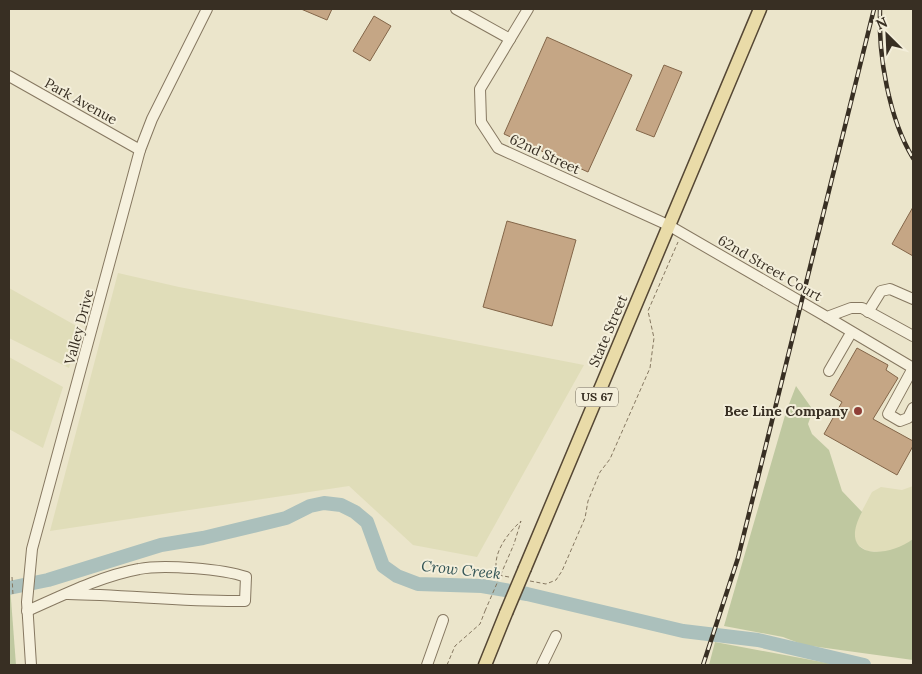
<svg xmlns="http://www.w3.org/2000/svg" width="922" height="674" viewBox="0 0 922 674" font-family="Lora,serif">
	<rect width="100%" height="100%" fill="#ebe5cb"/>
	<g fill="#e0ddb9">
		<polygon points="118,273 179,287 584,365 477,557 413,545 349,486 50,531"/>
		<polygon points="9,288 80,328 69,368 9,338"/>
		<polygon points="9,357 63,387 43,448 9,429"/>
		<polygon points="913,486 913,539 901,549 885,552 867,551 858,545 853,535 854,526 872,492 881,487 902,490"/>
	</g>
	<g fill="#bfc8a0">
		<path d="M796,386L813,410L808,424L812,434L829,450L842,491L862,512C837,558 884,560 913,539V660L804,645L783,637L724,626L786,412Z"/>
		<polygon points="9,573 16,665 9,665"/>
		<polygon points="715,642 838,665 709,665"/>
	</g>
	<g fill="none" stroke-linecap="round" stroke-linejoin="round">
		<polyline stroke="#abc0bc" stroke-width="14" points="9,588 48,580 161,545 203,538 286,518 310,506 324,503 341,505 355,512 367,522 383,566 397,576 418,584 482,586 527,594 683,631 758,640 864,665"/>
	</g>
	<g fill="#c5a685" stroke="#836649">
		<polygon points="301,9 332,9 327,20"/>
		<polygon points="374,16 391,26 370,61 353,51"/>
		<polygon points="547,37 632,75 588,172 504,134"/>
		<polygon points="664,65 682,72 654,137 636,130"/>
		<polygon points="913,207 913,256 892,244"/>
		<polygon points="507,221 576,240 552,326 483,307"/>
		<polygon points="857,348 888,365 886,370 898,378 873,419 913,441 913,446 897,475 824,434 842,402 830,395"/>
	</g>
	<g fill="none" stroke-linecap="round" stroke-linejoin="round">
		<g stroke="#867861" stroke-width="12">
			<g id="minor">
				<polyline points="456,9 510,39"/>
				<polyline points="528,9 480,89 481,122 498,148 668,225 827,317 851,308 862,308 913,336"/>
				<polyline points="9,76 140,150"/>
				<polyline points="868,312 881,291 890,289 913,299"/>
				<polyline points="827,317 913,368"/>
				<polyline points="913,368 888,414 900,421 908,418 913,408"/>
				<polyline points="829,371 851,333"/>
				<path d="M27,611C63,595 101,576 139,569C163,564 224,569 246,577L245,601C186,602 128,595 68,594"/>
				<polyline points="31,665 27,602 32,549 140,150 152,119 207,9"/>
				<polyline points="427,665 443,620"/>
				<polyline points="542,665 556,636"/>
			</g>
		</g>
		<g stroke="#554734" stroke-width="15">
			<g id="major">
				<polyline points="525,568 760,9"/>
				<polyline points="485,665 506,613"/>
			</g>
		</g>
		<g stroke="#867861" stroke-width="1" stroke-dasharray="4 2.5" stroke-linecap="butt">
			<polyline points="12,577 13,595"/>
			<path d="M509,577L498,575C490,556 507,534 521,521L514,544"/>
			<polyline points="530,581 546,584 556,580 562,571 585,518 588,501 600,472 610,459 650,368 654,338 648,311 678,242"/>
			<polyline points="447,665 455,646 480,624 485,611"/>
		</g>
		<use href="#minor" stroke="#f6f1de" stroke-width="10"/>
		<use href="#major" stroke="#e9dba8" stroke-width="12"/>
		<g stroke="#382f23" stroke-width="4.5">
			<g id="rail">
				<path d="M880,9C878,55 889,119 913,158"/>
				<polyline points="703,665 738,558 874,9"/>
			</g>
		</g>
		<use href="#rail" stroke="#f3eeda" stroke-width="2.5" stroke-dasharray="8" stroke-linecap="butt"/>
		<g stroke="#554734" stroke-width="15" stroke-linecap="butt">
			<polyline id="major-bridge" points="506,613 525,568"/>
		</g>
		<polyline stroke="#867861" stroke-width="1" stroke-dasharray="4 2.5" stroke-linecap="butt" points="485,611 514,544"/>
		<use href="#major-bridge" stroke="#e9dba8" stroke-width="12"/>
	</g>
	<circle fill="#8f3f37" stroke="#f3eeda" stroke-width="2" cx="858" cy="411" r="5"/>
	<g text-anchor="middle" stroke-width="4" stroke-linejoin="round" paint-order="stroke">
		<rect fill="#f3eeda" stroke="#70685a" stroke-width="1" x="576" y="387.5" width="42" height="19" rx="4"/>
		<g font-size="12" font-weight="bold" fill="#382f23">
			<text x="597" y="401">US 67</text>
		</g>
		<g font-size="14" fill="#382f23" stroke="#f3eeda">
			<text transform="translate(81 101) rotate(29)" y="5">Park Avenue</text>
			<text transform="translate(545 154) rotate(25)" y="5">62nd Street</text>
			<text transform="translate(770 268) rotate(30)" y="5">62nd Street Court</text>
			<text transform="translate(79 327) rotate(-75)" y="5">Valley Drive</text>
			<text transform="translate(608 331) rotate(-67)" y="5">State Street</text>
		</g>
		<g font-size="14" font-weight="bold" fill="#382f23" stroke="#f3eeda" text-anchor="end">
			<text x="848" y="416">Bee Line Company</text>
		</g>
		<g font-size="15" font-style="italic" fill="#345556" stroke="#f3eeda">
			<text transform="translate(461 570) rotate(6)" y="5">Crow Creek</text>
		</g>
	</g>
	<rect width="922" height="674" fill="none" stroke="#382f23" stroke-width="20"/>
	<g transform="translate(887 35) rotate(336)" stroke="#f3eeda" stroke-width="4" paint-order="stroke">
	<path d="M0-4L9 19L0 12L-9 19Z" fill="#382f23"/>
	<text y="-8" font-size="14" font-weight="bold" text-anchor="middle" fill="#382f23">N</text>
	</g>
</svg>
